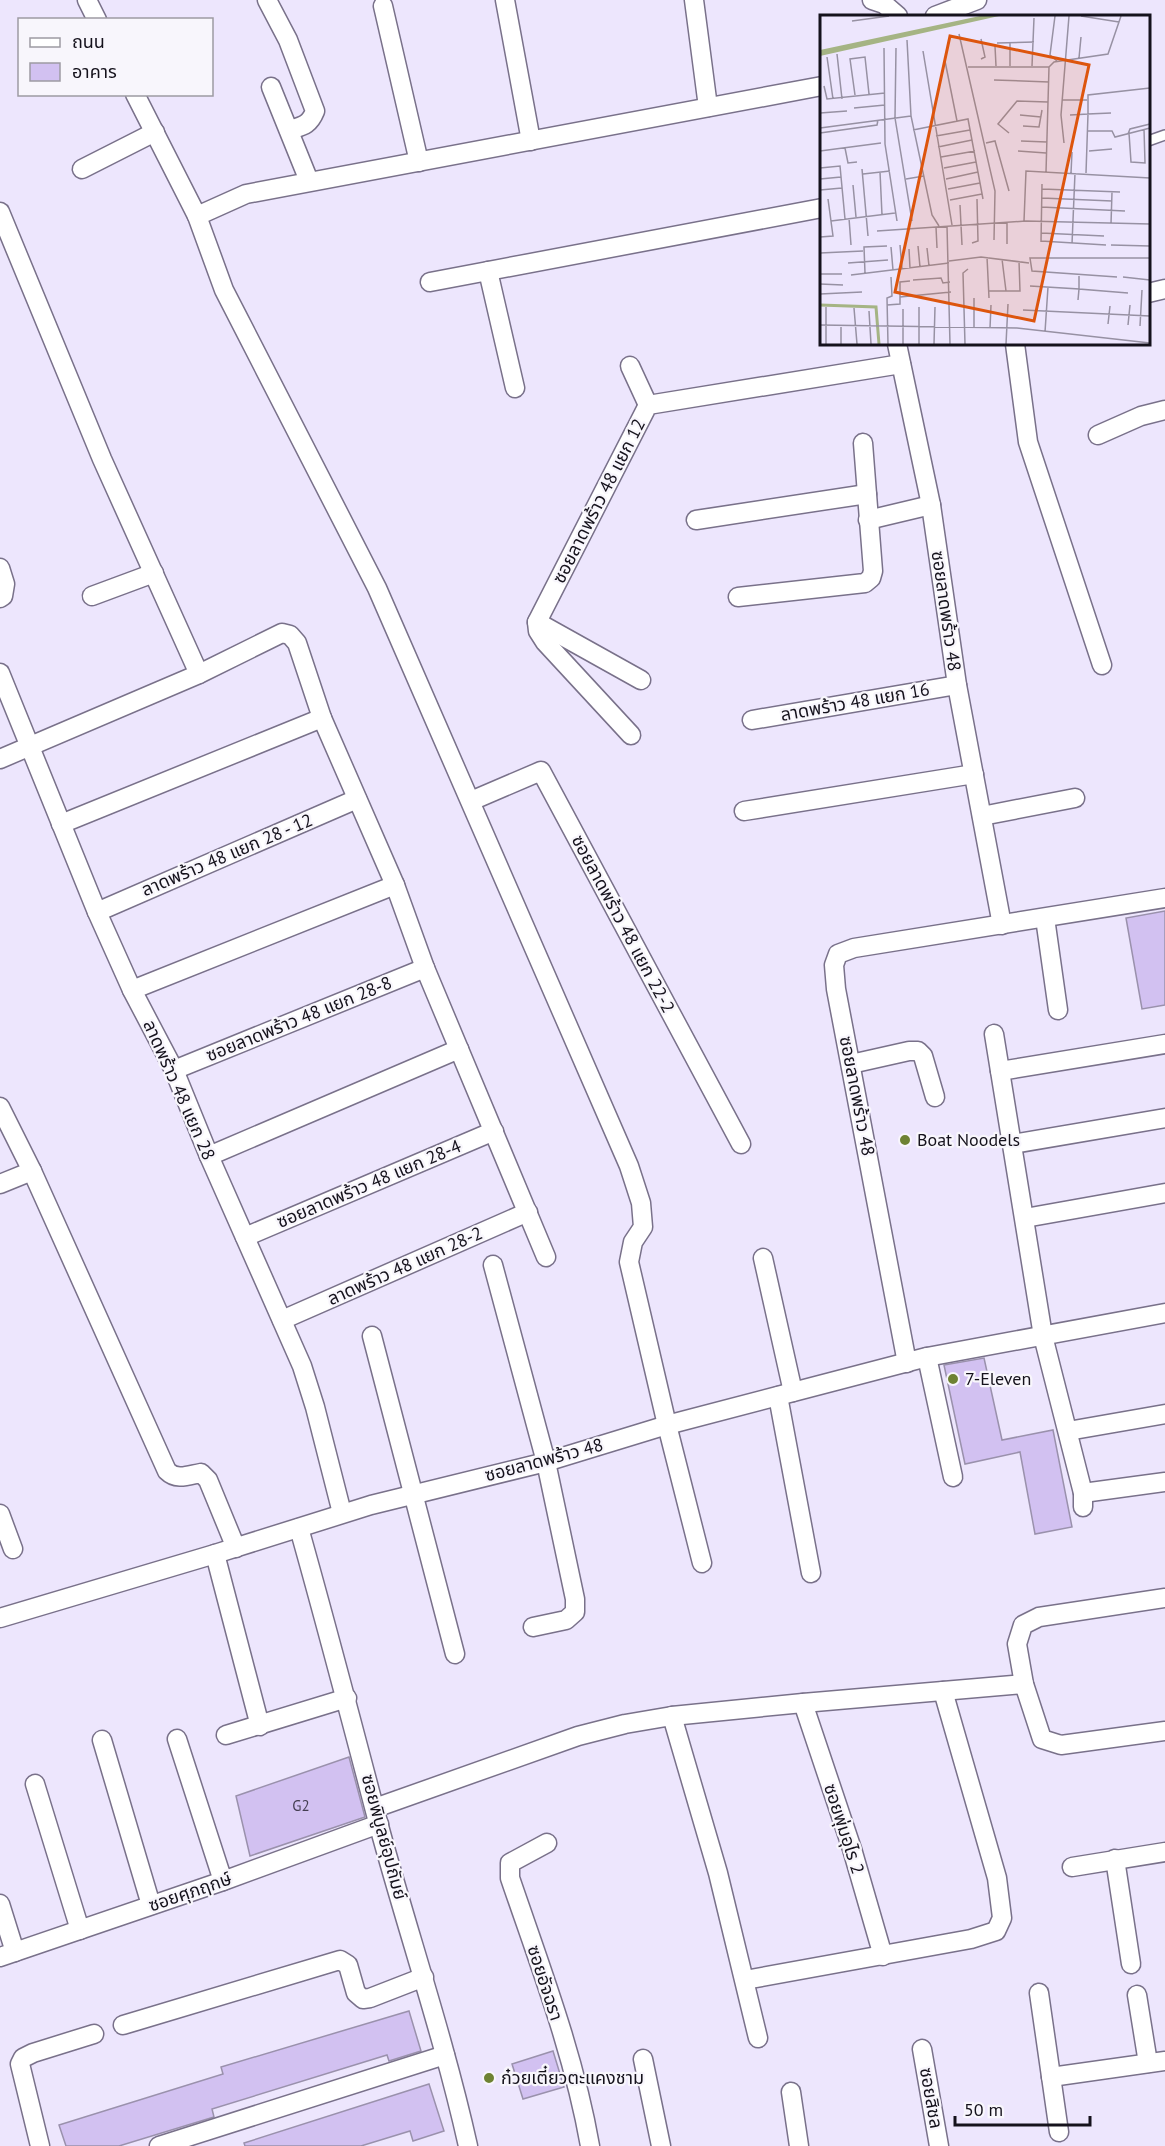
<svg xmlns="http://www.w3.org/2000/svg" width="1165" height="2146" viewBox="0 0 1165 2146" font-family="'PT Sans','Noto Sans Thai',sans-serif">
	<rect width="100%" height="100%" fill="#ede6fd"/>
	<g fill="#d2c1f1" stroke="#9a91ac" stroke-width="1.5">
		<polygon points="1165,911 1165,1005 1142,1009 1126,918"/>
		<polygon points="984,1358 1002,1440 1053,1430 1072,1527 1035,1534 1020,1452 965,1464 944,1365"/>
		<polygon points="349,1757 365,1817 250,1856 236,1796"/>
		<polygon points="409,2011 421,2051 389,2061 387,2055 212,2109 214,2117 119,2146 66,2146 59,2125 223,2074 221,2067"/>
		<polygon points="553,2051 564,2087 523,2099 512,2064"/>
		<polygon points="429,2084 444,2131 413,2141 410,2131 361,2146 245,2146 244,2143"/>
	</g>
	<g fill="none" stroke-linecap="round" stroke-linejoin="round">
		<g stroke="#79718a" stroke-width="12">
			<polyline id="service" points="1148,141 1165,135"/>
		</g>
		<g stroke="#79718a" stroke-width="21">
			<g id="minor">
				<polyline points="87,0 97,20"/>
				<path d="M267,0L288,40L315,111C309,126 302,126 289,130"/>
				<polyline points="505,0 531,141"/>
				<polyline points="694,0 708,107"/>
				<polyline points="872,0 884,4 898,16"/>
				<polyline points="383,6 419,162"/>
				<polyline points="935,16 977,0"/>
				<polyline points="271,87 309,181"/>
				<polyline points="135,94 197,216 224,290 377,588 629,1166 641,1203 643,1227 633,1242 629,1262 667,1425 702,1563"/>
				<polyline points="82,169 155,132"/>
				<polyline points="0,212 102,459 199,674"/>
				<polyline points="197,216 246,194 822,86"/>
				<polyline points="488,271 515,388"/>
				<polyline points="430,282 822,208"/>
				<polyline points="1148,293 1165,289"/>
				<polyline points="897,344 931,505 957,685 1002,925"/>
				<polyline points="1015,344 1028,442 1102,665"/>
				<polyline points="630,366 648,405"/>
				<polyline points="1098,435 1141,416 1165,410"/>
				<polyline points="696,520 867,494"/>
				<polyline points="868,520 931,505"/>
				<polyline points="0,568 5,584 3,596 0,598"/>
				<polyline points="92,596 154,573"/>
				<polyline points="738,597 865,583 871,578 873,571 863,443"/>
				<polyline points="537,622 538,631 545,642 631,735"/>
				<polyline points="0,673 97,912 132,990 174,1070 209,1156 302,1366 315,1407 342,1513"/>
				<polyline points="641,680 537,622 648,405 901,364"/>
				<polyline points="752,720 957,685"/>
				<polyline points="0,759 199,674 282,633 290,635 297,643 322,718 395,885 425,968 546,1257"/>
				<polyline points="471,801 541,771 741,1144"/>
				<polyline points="744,811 974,774"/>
				<polyline points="982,816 1075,798"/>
				<polyline points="61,824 322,718"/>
				<polyline points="97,912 357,799"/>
				<polyline points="1045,918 1058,1010"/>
				<polyline points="132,990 395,885"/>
				<polyline points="994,1034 1043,1336 1083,1493 1083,1507"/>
				<polyline points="851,1064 909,1051 918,1051 923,1056 935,1097"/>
				<polyline points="174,1070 425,968"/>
				<polyline points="1000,1071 1165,1044"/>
				<path d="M0,1107L32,1171L167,1471C177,1481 189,1475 201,1473L208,1480L236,1548"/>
				<polyline points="1013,1144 1165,1118"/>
				<polyline points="209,1156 459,1049"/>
				<polyline points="0,1184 32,1171"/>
				<polyline points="1025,1218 1165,1193"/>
				<polyline points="245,1237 494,1131"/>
				<polyline points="763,1258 793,1392"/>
				<polyline points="493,1265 546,1462 575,1599 575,1612 566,1620 533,1627"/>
				<polyline points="282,1320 528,1212"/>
				<polyline points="372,1336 455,1654"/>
				<polyline points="927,1357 953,1477"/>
				<polyline points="907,1363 836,989 834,965 838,954 854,948 1165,898"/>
				<polyline points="778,1396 811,1573"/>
				<polyline points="1068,1431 1165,1414"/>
				<polyline points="1083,1493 1165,1482"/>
				<polyline points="0,1514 13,1549"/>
				<path d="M299,1528C327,1627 353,1727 379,1826C408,1933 444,2038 468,2146"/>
				<polyline points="215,1554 260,1726"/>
				<polyline points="1165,1598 1039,1617 1023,1625 1017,1644 1024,1684 1042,1739 1061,1745 1165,1731"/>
				<polyline points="0,1618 215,1554 371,1505 546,1462 667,1425 793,1392 927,1357 1165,1313"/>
				<polyline points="803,1703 852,1849 883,1956"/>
				<polyline points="672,1716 718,1873 758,2038"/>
				<polyline points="226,1735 347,1698"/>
				<polyline points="177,1739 223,1881"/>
				<polyline points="102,1740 151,1905"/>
				<polyline points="35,1784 80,1930"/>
				<polyline points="375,1808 578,1736 625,1724 672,1716 803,1703 1024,1684"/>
				<path d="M547,1843L510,1863V1878C540,1966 574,2054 590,2146"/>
				<polyline points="1115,1859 1131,1964"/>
				<polyline points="1072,1867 1165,1852"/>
				<polyline points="0,1904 15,1952"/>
				<polyline points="0,1957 223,1881 379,1824"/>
				<polyline points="745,1980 971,1939 996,1931 1002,1918 997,1878 943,1691"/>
				<polyline points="1039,1993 1059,2132"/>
				<polyline points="1137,1995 1148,2063"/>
				<polyline points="123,2025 340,1960 348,1965 356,1993 363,1999 370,1998 424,1977"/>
				<polyline points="922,2049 939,2146"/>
				<polyline points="643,2059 661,2146"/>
				<polyline points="1051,2077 1165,2061"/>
				<polyline points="791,2092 799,2146"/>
				<polyline points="40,2146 20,2064 23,2058 33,2053 94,2034"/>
				<polyline points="159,2146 445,2055"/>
			</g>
		</g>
		<use href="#service" stroke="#fff" stroke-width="9"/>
		<use href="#minor" stroke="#fff" stroke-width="18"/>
	</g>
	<g fill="#6e8233" stroke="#f8f6fc" stroke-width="2">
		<circle cx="905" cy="1140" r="6"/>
		<circle cx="953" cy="1379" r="6"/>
		<circle cx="489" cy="2078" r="6"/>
	</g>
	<g text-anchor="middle" stroke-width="4.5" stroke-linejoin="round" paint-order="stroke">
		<g font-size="15" fill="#443e51">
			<text x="301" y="1811">G2</text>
		</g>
		<g font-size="18" fill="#15121c" stroke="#f8f6fc">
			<text transform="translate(599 501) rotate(-63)" y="6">ซอยลาดพร้าว 48 แยก 12</text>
			<text transform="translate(946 611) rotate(82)" y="6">ซอยลาดพร้าว 48</text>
			<text transform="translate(855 702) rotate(-10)" y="6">ลาดพร้าว 48 แยก 16</text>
			<text transform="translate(227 855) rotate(-23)" y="6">ลาดพร้าว 48 แยก 28 - 12</text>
			<text transform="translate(623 924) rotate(62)" y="6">ซอยลาดพร้าว 48 แยก 22-2</text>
			<text transform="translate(299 1019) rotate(-22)" y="6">ซอยลาดพร้าว 48 แยก 28-8</text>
			<text transform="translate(179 1090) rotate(66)" y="6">ลาดพร้าว 48 แยก 28</text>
			<text transform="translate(857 1096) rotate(79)" y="6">ซอยลาดพร้าว 48</text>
			<text transform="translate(369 1184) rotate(-23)" y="6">ซอยลาดพร้าว 48 แยก 28-4</text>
			<text transform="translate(405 1266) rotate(-24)" y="6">ลาดพร้าว 48 แยก 28-2</text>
			<text transform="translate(544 1460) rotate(-15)" y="6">ซอยลาดพร้าว 48</text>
			<text transform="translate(844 1829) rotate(72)" y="6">ซอยพุ่มอุไร 2</text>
			<text transform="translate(384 1837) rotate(75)" y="6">ซอยพิบูลย์อุปถัมย์</text>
			<text transform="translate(190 1892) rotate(-19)" y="6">ซอยศุภฤกษ์</text>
			<text transform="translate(545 1983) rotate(72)" y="6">ซอยอัจฉรา</text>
			<text transform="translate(931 2098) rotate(80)" y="6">ซอยสิชล</text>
		</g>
		<g font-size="18" fill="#15121c" stroke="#f8f6fc" text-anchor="start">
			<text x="917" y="1146">Boat Noodels</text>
			<text x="965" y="1385">7-Eleven</text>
			<text x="501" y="2084">ก๋วยเตี๋ยวตะแคงชาม</text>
		</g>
	</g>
	<g transform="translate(820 15)">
		<rect width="330" height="330" fill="#ede6fd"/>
		<path d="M160,1H179L0,41V35Z" fill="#a5b484"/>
		<path fill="none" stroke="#a5b484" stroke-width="3" d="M0,290L56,292L59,329"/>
		<path fill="none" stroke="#9791a3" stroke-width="1.5" d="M235,1L230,40L237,46M261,1L299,7M32,6L69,1M139,19L175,176L174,225M161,24L165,42L161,44M87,25L91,101L112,200L119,211M177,28L214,27M175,31L176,51M64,33L65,129L77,206M76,33L75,103L92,206M103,36L132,210M17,39L22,84M7,42L13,84M259,43L261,22M125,46L137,106M190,51V27M212,51L214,3M148,52H229M229,52L234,47L288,39L301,1M174,65L229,67M4,71L7,84L65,78M35,80L30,44L45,42L49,79M242,85H267M34,93L65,90M0,98L27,96M200,100L221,102M250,100L268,99V80L330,73M203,111L219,112L222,95M0,113L91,101M93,115L148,104L163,184M268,116H292L295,122L330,113M0,118L57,110L58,105M189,118L178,109L197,86L228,87M309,118L311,147L325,148L324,114M308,119L310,114L330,109M116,121L150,115M201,126L227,127M166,128L175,126L189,176M244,128L241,100L249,1M118,132L152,125M25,133L28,148L37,147M0,136L61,128M198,136L226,138M269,136L292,134M121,142L155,136M0,153L20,151L25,204M124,153L156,147M42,154L48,221M60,157L62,200M226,157L229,52M251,158L252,137M266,158L268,99L291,98M43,159L70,156M0,164L21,162M86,164L104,161M126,164L158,157M33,170L36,202M128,174L160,168M222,174L300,177M0,175L22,173M222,183L292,186M130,185L162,179M140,190L142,230M221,192L305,196M29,203L31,230M11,206L75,198M204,206L206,156L330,163M291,209L292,177M127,211L130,329M116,212L117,233M57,216L206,206L330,209M221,218L284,221M0,222L13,221L8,184M221,226L286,230M221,227L222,169M152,228L158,226L157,184M187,229V207M252,229L255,158M80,230L82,254M291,230L330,231M98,231L100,252M71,232L73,255M107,233L109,251M89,234L90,253M0,238L43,236M167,242L169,283M182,244L186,276M129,246L161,242L209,248M28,248L68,245M45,258L44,232L67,231M0,259H22M259,259V274L308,278M31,260L129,248M297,262L212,256L210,243H330M303,262L330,265M93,265L121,263L123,268L130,267M0,269L23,270M210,271L259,274L258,285M169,276H200L199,246M0,279L42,277M80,282L131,277M67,290L80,289V267L90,266M6,292V329M34,293L37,329M83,294V329M203,295L330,301M49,296L51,329M288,309L290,291M0,310L197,313L330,328M21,310V329M308,310L310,290M320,311L322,275M154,312V283M170,313L171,290M225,317L228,272M68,329L67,283L72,281L71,262M99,329V292M114,329L115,292M145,329L143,258L148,254M186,329L188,289"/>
		<path fill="#dd550d" fill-opacity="0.15" stroke="#dd550d" stroke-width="3" d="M130,21L269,50L214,306L75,277Z"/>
		<rect width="330" height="330" fill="none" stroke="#15121c" stroke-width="3"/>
	</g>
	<rect x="18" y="18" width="195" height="78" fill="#f8f6fc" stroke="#9d9ba2" stroke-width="1.5"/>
	<rect x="30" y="38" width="30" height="9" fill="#ffffff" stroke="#9d9ba2" stroke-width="1.5"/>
	<text x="72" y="48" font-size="18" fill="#15121c">ถนน</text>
	<rect x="30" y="63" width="30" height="18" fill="#d2c1f1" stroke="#9d9ba2" stroke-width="1.5"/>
	<text x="72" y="78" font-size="18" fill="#15121c">อาคาร</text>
	<path d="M955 2116v9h135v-9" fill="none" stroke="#15121c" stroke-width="3"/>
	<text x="964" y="2116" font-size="18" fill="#15121c" stroke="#f8f6fc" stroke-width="4.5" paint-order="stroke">50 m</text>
</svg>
